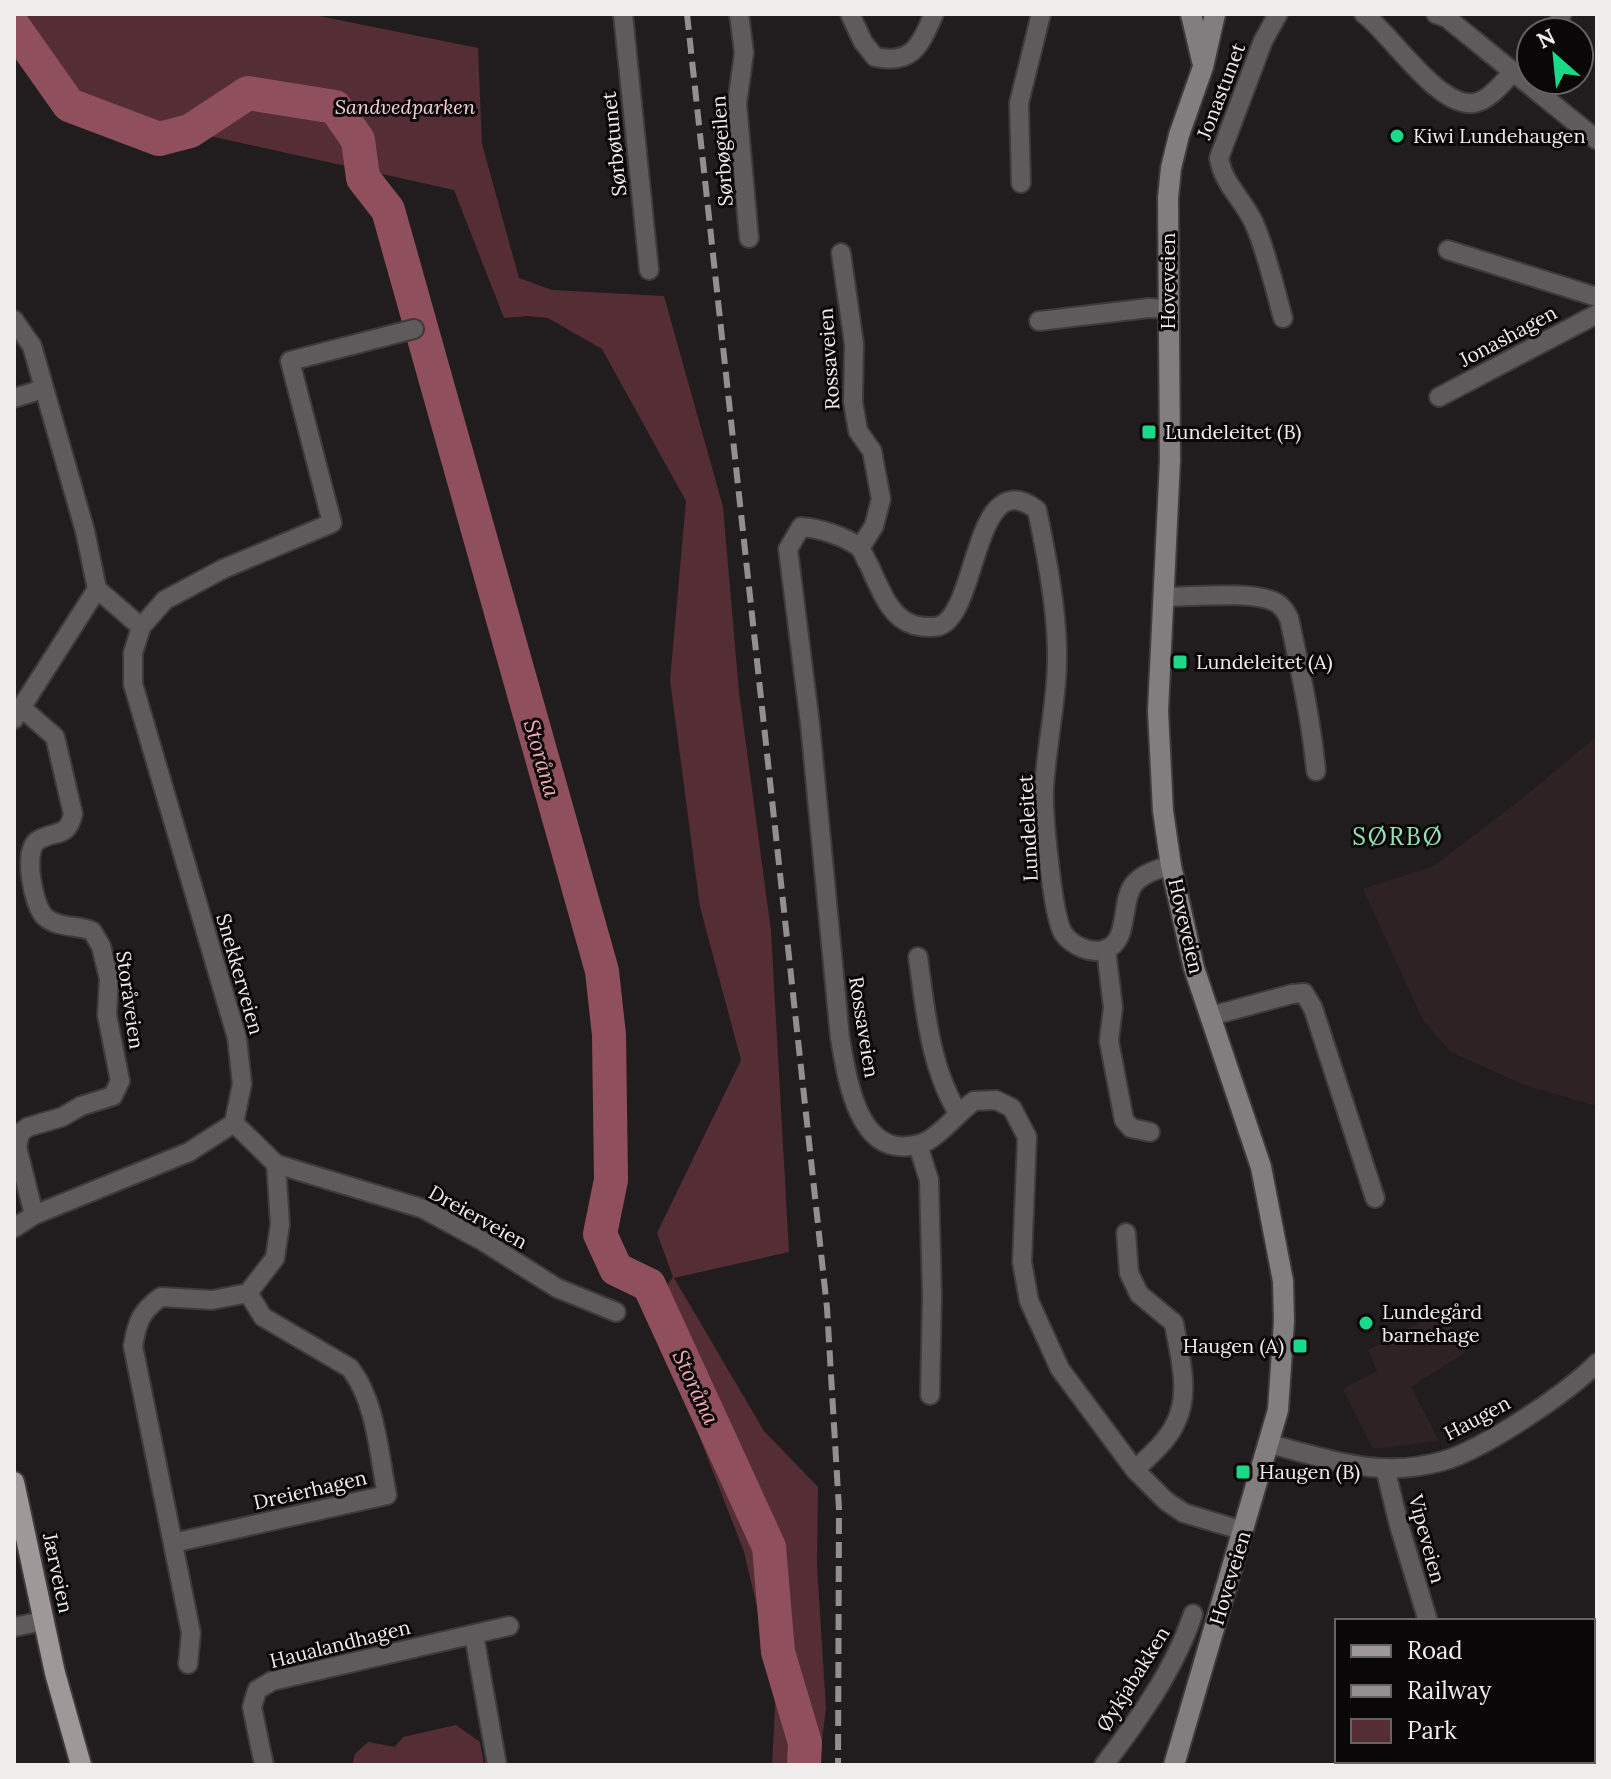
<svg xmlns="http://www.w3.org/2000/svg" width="1611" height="1779" viewBox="0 0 1611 1779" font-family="Lora,serif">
	<rect width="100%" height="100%" fill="#211c1d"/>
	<g fill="#2e2224">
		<polygon points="1597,736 1597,1106 1524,1085 1451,1052 1423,1020 1363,889 1434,866 1524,797"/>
		<polygon points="1443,1310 1466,1352 1411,1387 1439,1441 1373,1449 1343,1389 1377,1371 1368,1350"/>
	</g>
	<g fill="#542d35">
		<polygon points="14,14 309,14 478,48 482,144 519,278 552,290 664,296 723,507 739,692 771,931 789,1252 674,1278 764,1431 818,1487 817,1567 826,1708 819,1765 772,1765 776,1688 744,1552 650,1309 673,1277 657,1233 741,1060 700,907 670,680 686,501 602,349 548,318 528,316 504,318 454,190 69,105 31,51 14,37"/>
		<polygon points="456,1725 480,1742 484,1765 352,1765 355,1754 368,1742 395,1747 403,1737"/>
	</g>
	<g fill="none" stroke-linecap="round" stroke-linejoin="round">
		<polyline stroke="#904f5d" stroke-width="34" points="14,27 69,105 159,139 190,131 248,93 335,107 358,140 363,178 388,210 602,971 609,1035 611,1180 600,1234 616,1269 649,1285 769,1547 778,1652 805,1743 804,1765"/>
		<g stroke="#3e393a" stroke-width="22">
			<g id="street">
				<polyline points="623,14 649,270"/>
				<polyline points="739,14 744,53 737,104 749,238"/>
				<path d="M850,14L863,42L875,57C913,65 920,45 934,14"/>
				<path d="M1278,14L1263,41L1219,158C1223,184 1243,199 1254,223C1267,253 1274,286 1283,318"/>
				<path d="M1364,14C1392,35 1438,108 1474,103C1490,100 1502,83 1513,72"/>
				<polyline points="1436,14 1447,18 1597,140"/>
				<polyline points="1554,32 1562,14"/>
				<polyline points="1021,183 1019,103 1041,14"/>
				<polyline points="1448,250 1597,297"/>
				<polyline points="841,253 854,344 853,402 858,431 872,451 881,499 874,526 860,548"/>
				<polyline points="14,320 32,346 85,531 97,589 141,627 133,653 133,684 237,1038 242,1084 234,1123 189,1152 34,1215 14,1228"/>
				<polyline points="1039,321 1149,308 1168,309"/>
				<polyline points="1439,397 1597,314"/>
				<polyline points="14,398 43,389"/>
				<path d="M1163,597C1191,597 1254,590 1277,603C1283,607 1286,612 1289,618C1300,669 1311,719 1316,771"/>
				<polyline points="141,627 165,600 223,569 332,523 290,361 414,329"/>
				<path d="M22,708L55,737L73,814C67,840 54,829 37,841C23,852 33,906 45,917C58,928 77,925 92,931L101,946L109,979L107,1015L120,1081L113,1096L81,1106L62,1117L28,1127L20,1133L17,1147L34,1215"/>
				<polyline points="14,719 97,589"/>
				<path d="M1171,866C1159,868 1142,874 1134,884C1120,900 1130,941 1106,949C1091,955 1071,945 1063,933C1052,914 1043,812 1044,788C1047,741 1058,696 1057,649C1056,604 1046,553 1037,510C973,461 979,613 939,626C931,628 922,627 914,625C888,617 880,587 868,563C865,559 863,551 859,547C844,536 819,528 801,527L788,549L810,724L840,1038C847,1077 857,1153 909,1146C917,1145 926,1143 932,1138C947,1128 959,1112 974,1101L996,1100L1012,1108L1027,1137L1022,1262L1029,1301L1060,1369L1135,1470L1166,1501L1184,1513L1244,1531"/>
				<polyline points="1106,949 1113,1007 1109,1041 1124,1120 1131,1128 1150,1132"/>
				<path d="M918,957C925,1009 930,1067 958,1113"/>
				<polyline points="1211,1016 1292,994 1304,993 1313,1008 1375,1198"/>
				<polyline points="234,1123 276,1164 424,1209 481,1240 557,1288 616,1312"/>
				<polyline points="918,1145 929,1180 932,1296 930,1395"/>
				<path d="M1126,1233L1129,1273L1139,1294L1174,1323C1179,1354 1191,1392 1176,1422C1168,1441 1149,1456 1135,1470"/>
				<path d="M1269,1444C1306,1453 1344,1466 1382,1468C1401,1469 1425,1466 1443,1461C1484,1449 1566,1394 1597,1363"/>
				<polyline points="1385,1468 1399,1525 1428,1621"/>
				<path d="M173,1543L387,1495C379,1455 376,1401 350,1368L263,1317L248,1293"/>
				<polyline points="14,1627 43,1621"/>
				<polyline points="474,1635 497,1765"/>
				<path d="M188,1664L191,1633L133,1346C137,1322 141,1311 161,1297L212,1300L248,1293L275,1258L280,1224L276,1164"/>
				<polyline points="1593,1676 1597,1673"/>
				<polyline points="1484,1761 1486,1765"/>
				<polyline points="264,1765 252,1707 257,1690 272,1681 509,1626"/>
				<path d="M1104,1765C1139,1719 1175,1669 1193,1614"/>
				<polyline points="1449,1765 1455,1761"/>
			</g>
		</g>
		<g stroke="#3e393a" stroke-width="24">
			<g id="secondary">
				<polyline points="1191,14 1202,61"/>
				<polyline points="1174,1765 1278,1410 1284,1321 1283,1281 1261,1167 1194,968 1171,866 1163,811 1158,711 1170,460 1168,198 1171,168 1179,135 1203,67 1215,14"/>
			</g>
		</g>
		<g stroke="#3e393a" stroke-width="24">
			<polyline id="primary" points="14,1482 55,1673 81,1765"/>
		</g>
		<use href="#street" stroke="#5d5b5b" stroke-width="18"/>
		<use href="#secondary" stroke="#827d7e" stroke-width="20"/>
		<use href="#primary" stroke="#9e9899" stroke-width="20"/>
		<polyline stroke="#938f90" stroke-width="6" stroke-dasharray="16 8" stroke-linecap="butt" points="687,14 827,1308 839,1509 838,1765"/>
	</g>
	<g fill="#1ad988" stroke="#090707" stroke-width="3">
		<circle cx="1397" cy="136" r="8"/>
		<rect x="1141" y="424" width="16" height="16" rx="4"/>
		<rect x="1172" y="654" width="16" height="16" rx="4"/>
		<circle cx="1366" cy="1323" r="8"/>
		<rect x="1292" y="1338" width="16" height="16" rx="4"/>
		<rect x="1235" y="1464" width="16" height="16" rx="4"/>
	</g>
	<g text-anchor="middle" stroke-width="6" stroke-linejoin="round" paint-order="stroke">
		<g font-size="20" fill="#efecec" stroke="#090707">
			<text transform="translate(1221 91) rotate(-69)" y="7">Jonastunet</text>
			<text transform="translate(614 144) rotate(-96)" y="7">Sørbøtunet</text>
			<text transform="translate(722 151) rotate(-94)" y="7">Sørbøgeilen</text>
			<text transform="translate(1168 281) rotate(-90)" y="7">Hoveveien</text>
			<text transform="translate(1508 336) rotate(-28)" y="7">Jonashagen</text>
			<text transform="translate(829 359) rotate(-94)" y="7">Rossaveien</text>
			<text transform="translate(1028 828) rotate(-93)" y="7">Lundeleitet</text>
			<text transform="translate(1186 926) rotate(77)" y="7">Hoveveien</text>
			<text transform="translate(240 974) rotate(74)" y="7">Snekkerveien</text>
			<text transform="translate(130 1000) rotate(82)" y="7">Storåveien</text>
			<text transform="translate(864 1027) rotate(81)" y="7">Rossaveien</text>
			<text transform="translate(478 1217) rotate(29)" y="7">Dreierveien</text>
			<text transform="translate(1477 1418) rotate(-28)" y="7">Haugen</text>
			<text transform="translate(310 1490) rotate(-13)" y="7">Dreierhagen</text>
			<text transform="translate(1427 1539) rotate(75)" y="7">Vipeveien</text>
			<text transform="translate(58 1573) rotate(78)" y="7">Jærveien</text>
			<text transform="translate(1230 1578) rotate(-73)" y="7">Hoveveien</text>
			<text transform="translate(340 1644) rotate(-14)" y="7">Haualandhagen</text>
			<text transform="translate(1133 1679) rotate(-58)" y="7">Øykjabakken</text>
		</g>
		<g font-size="20" font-style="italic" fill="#f9cfd6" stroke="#090707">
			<text x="405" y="114">Sandvedparken</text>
		</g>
		<g font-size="20" fill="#efecec" stroke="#090707" text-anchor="start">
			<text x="1413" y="143">Kiwi Lundehaugen</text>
			<text x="1165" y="439">Lundeleitet (B)</text>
			<text x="1196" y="669">Lundeleitet (A)</text>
			<text x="1382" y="1319">Lundegård<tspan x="1382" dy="23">barnehage</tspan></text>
			<text x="1284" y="1353" text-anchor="end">Haugen (A)</text>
			<text x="1259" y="1479">Haugen (B)</text>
		</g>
		<g font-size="22" font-style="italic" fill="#f7a8b7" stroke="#090707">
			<text transform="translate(542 758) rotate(74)" y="8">Storåna</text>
			<text transform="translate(696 1387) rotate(65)" y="8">Storåna</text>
		</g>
		<g font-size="24" letter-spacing="2" fill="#95e2b5" stroke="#090707">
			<text x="1398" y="845">SØRBØ</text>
		</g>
	</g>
	<rect width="1611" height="1779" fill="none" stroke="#efecec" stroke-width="32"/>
	<rect x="1335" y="1619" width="260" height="144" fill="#090707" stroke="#656363" stroke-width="2"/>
	<rect x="1351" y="1645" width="40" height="12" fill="#9e9899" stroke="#656363" stroke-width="2"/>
	<text x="1407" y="1659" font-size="24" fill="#efecec">Road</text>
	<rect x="1351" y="1685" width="40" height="12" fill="#938f90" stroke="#656363" stroke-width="2"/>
	<text x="1407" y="1699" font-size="24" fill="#efecec">Railway</text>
	<rect x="1351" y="1719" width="40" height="24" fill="#542d35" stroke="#656363" stroke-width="2"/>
	<text x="1407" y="1739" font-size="24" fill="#efecec">Park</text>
	<g transform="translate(1555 56) rotate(333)"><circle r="38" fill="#090707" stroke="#656363" stroke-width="2"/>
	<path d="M0-6L14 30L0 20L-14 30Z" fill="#1ad988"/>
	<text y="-12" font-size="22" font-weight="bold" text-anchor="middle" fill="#efecec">N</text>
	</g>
</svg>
